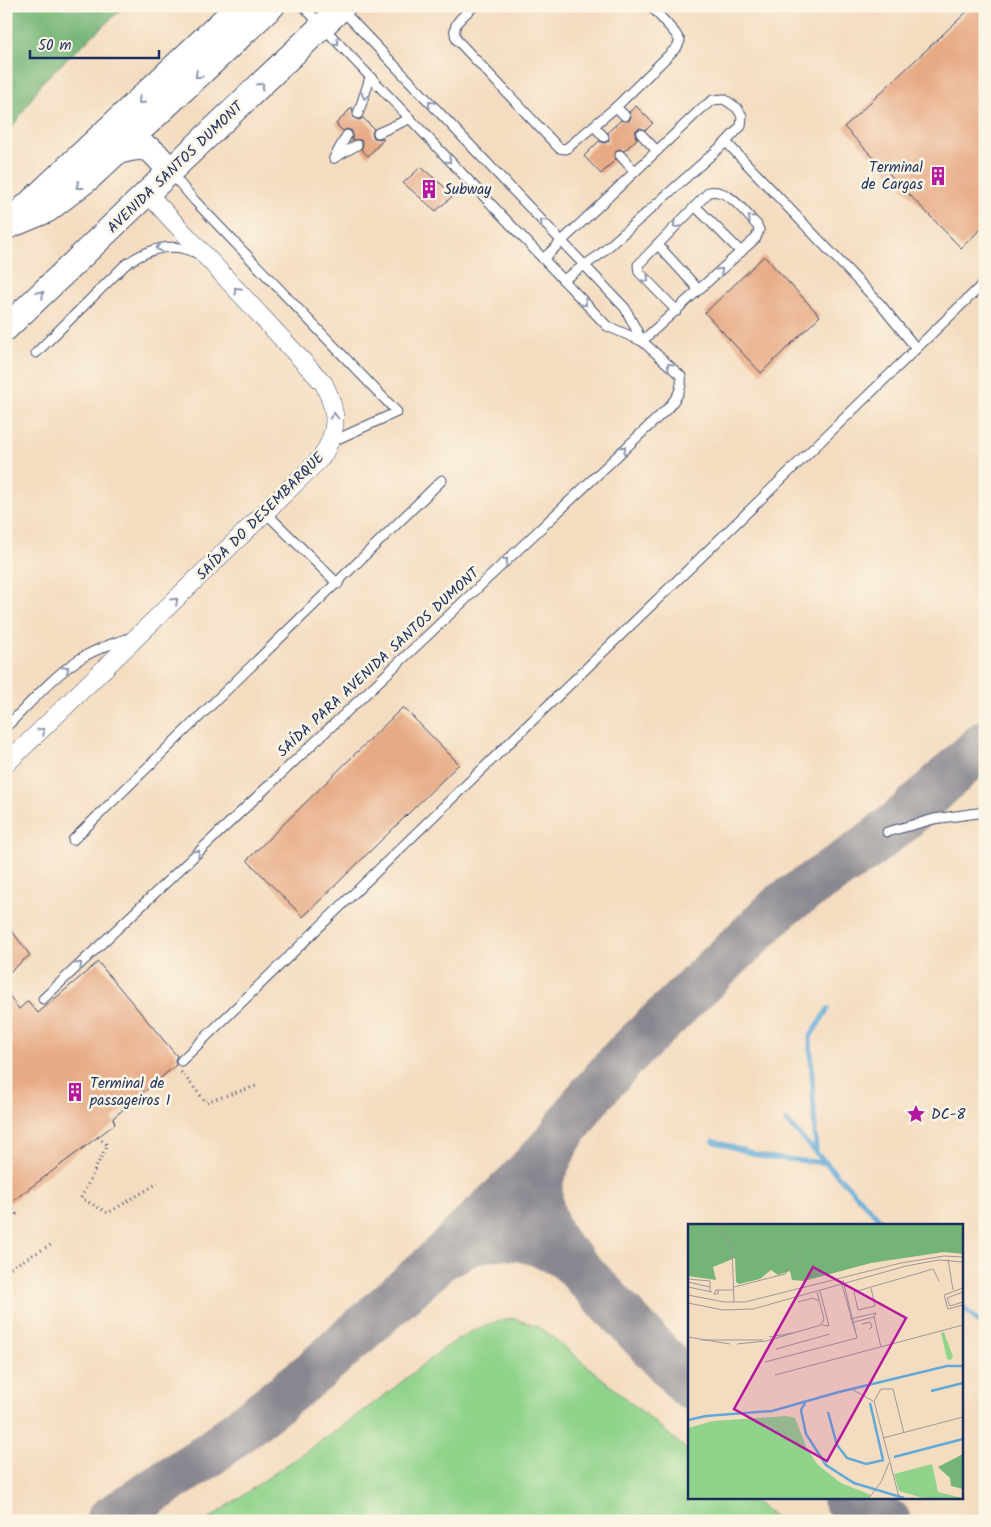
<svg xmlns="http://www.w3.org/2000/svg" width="991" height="1527" viewBox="0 0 991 1527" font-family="Kalam,sans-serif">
	<rect width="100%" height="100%" fill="#fcf5e5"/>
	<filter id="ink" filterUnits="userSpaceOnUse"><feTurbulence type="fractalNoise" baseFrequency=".02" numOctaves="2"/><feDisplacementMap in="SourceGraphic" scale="10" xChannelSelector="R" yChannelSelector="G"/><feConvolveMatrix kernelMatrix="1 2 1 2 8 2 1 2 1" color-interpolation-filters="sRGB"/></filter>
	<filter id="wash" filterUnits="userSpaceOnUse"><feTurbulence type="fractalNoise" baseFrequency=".0096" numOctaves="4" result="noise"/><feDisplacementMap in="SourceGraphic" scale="20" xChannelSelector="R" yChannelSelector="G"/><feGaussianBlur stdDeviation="1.12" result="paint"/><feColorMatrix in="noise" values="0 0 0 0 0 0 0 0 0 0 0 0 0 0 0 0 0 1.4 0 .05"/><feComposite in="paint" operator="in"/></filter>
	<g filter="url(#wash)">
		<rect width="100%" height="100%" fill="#f4dcc0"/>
		<path fill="#90d38b" stroke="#568174" d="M512,1318L537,1326L549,1334L690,1452V1498H749L781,1521H206C264,1480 324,1440 381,1398C423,1367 459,1327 512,1318Z"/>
		<polygon fill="#74b577" stroke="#48726a" points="6,6 125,6 43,81 6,137"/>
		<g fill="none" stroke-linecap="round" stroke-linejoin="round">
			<g stroke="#61a9d8" stroke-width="5">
				<polyline points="786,1121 886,1226"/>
				<polyline points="713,1141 764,1157 827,1163"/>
				<polyline points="816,1150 810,1037 828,1009"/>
				<polyline points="962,1306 985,1328"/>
			</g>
			<g stroke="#88868f" stroke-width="46">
				<path d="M555,1146C551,1155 545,1165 542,1175C535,1198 544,1226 557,1246L690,1387"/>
				<path d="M449,1254C490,1226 534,1236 572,1261"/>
				<polyline points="845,1498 888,1521"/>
				<polyline points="108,1521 208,1455 315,1371 431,1267 520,1181 557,1141 584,1103 623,1058 782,905 861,852 901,821 985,743"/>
			</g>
		</g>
		<g id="blocks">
			<g fill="#e7aa85">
				<polygon points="973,6 985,6 985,225 961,248 844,127"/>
				<polygon points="636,106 653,123 646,130 640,128 636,130 635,135 637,139 624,151 619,149 616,151 616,159 601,174 584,156 599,141 605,143 609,141 608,132 621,120 629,121 631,117 629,112"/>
				<polygon points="352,107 354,118 359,120 363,118 374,129 372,133 374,138 384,139 368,156 361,149 363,145 361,140 352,140 352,131 347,129 343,131 336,124"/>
				<polygon points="421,167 454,195 436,211 403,183"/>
				<polygon points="764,256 820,316 761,373 705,313"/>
				<polygon points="403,707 459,764 303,917 247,860"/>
				<polygon points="6,923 30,955 6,975"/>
				<polygon points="98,962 177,1056 175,1060 176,1065 113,1118 115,1124 6,1206 6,991 19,1009 28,1001 38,1013"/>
			</g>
		</g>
	</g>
	<g filter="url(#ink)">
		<use href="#blocks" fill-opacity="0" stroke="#3c496d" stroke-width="1"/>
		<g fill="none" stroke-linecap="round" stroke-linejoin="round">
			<g stroke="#3c496d" stroke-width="11">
				<g id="lane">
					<path d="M474,6C463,17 449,24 457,40L559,148L566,149L616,107L677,47L680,41L675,33L651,6"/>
					<polyline points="342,10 625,308 642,341"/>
					<polyline points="616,107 625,116"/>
					<polyline points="358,114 370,78"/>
					<polyline points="594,126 604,137"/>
					<polyline points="378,133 409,119"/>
					<polyline points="641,134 657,151"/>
					<polyline points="726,142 881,305 916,348"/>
					<polyline points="620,155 635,172"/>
					<polyline points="334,158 357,145"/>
					<polyline points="334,158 347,135"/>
					<polyline points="170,172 195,201 397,412 331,442"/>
					<polyline points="695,206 741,252"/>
					<polyline points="657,244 699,290"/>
					<polyline points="543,259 702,108 713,100 724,99 737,108 742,116 741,126 726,142 598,256 563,280"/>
					<path d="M642,341L756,238L759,230L757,225C744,212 729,188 709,192L638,265L639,272L677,311"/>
					<path d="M36,353L125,265C147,249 171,241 196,253"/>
					<polyline points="265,512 338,584"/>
					<path d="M6,727C30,704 54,674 83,657C98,648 113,643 129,638"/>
					<polyline points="887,832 934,819 985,812"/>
					<polyline points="73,840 442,480"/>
					<path d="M43,999L668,408C676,398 683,390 681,376L642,341L607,326L303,6"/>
					<polyline points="181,1061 985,282"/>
				</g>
			</g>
			<g stroke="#3c496d" stroke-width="19">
				<path id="street" d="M6,764L321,458C339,430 338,413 324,384L148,194"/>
			</g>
			<g stroke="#3c496d" stroke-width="27">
				<g id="secondary">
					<path d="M117,152C147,143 151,146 170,172"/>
					<polyline points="13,219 239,6"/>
					<polyline points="6,227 47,210 90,177 272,6"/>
					<polyline points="6,328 343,6"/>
				</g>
			</g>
			<g stroke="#3c496d" stroke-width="3" stroke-dasharray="1 4" stroke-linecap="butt">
				<polyline points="181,1072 206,1102 256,1086"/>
				<polyline points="98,1137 107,1145 81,1198 108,1213 158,1183"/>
				<polyline points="6,1226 16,1214 9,1205"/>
				<polyline points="6,1270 54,1243"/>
			</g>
			<use href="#lane" stroke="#fff" stroke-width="9"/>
			<use href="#street" stroke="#fff" stroke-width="18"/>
			<use href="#secondary" stroke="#fff" stroke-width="25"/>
		</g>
		<defs><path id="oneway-chevron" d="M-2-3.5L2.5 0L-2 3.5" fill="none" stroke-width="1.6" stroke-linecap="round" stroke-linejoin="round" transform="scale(1.25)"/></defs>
		<g stroke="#8d97ae">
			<use href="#oneway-chevron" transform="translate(336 42) rotate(46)"/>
			<use href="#oneway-chevron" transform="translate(198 75) rotate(137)"/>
			<use href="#oneway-chevron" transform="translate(261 86) rotate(-44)"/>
			<use href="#oneway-chevron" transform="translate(365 96) rotate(108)"/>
			<use href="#oneway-chevron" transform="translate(141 101) rotate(136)"/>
			<use href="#oneway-chevron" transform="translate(431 104) rotate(-134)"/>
			<use href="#oneway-chevron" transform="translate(448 160) rotate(46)"/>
			<use href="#oneway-chevron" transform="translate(79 186) rotate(142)"/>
			<use href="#oneway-chevron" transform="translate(751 218) rotate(-135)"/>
			<use href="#oneway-chevron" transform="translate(543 222) rotate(-134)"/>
			<use href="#oneway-chevron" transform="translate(676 225) rotate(134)"/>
			<use href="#oneway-chevron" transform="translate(159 248) rotate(167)"/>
			<use href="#oneway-chevron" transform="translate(720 271) rotate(-43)"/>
			<use href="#oneway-chevron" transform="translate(646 279) rotate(47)"/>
			<use href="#oneway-chevron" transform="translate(237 290) rotate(-133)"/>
			<use href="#oneway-chevron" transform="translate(41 294) rotate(-44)"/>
			<use href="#oneway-chevron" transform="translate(584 303) rotate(46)"/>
			<use href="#oneway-chevron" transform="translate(670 366) rotate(-135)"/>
			<use href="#oneway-chevron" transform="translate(334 416) rotate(-91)"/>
			<use href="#oneway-chevron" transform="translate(623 449) rotate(-43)"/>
			<use href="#oneway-chevron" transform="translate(505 561) rotate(-43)"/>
			<use href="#oneway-chevron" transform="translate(175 601) rotate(-44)"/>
			<use href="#oneway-chevron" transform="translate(66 669) rotate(-40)"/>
			<use href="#oneway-chevron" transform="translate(42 731) rotate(-44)"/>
			<use href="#oneway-chevron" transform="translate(197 853) rotate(-44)"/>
			<use href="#oneway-chevron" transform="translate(79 965) rotate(-44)"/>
		</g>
	</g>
	<defs>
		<g id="building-bare" transform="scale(1.5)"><path d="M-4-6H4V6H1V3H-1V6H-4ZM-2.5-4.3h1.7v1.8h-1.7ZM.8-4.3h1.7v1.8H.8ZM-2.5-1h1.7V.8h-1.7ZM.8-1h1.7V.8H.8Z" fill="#b5179e" stroke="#fcf5e5" stroke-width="2.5" paint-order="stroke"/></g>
		<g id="sight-bare" transform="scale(1.5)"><path d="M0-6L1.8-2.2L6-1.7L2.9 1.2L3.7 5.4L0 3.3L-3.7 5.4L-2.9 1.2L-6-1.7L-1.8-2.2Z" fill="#b5179e" stroke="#fcf5e5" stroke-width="2.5" paint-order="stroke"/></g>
	</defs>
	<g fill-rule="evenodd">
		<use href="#building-bare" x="938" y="176"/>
		<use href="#building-bare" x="429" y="189"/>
		<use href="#building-bare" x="75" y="1092"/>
		<use href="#sight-bare" x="916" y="1114"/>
	</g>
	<g text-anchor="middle" stroke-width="5" stroke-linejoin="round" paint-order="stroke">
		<g font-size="15" fill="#1b2f5e" stroke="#fcf5e5">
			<text transform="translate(175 167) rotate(-44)" y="5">AVENIDA SANTOS DUMONT</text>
			<text transform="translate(260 516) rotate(-45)" y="5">SAÍDA DO DESEMBARQUE</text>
			<text transform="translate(378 662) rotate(-43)" y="5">SAÍDA PARA AVENIDA SANTOS DUMONT</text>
		</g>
		<g font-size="15" fill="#1b2f5e" stroke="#fcf5e5" text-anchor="start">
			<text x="923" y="172" text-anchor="end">Terminal<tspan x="923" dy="17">de Cargas</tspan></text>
			<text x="444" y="194">Subway</text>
			<text x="90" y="1088">Terminal de<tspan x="90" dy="17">passageiros 1</tspan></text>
			<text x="931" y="1119">DC-8</text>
		</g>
	</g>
	<g transform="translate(688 1224)">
		<rect width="275" height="275" fill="#f4dcc0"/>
		<path d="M256,108L265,133L263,136L259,135L253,109ZM98,192L107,194L119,225L130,241L153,259L183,271L180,274H0V204L25,197ZM244,240L250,268L275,274H235L211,267L206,250Z" fill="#90d38b"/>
		<path d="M0,1H275V30L256,28L183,39L116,57L104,56L102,47L90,51L83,46L72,55L51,60L48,58L47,34L25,43L28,56L0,52ZM275,230V265L263,262L262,254L250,243Z" fill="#74b577"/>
		<path fill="none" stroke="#61a9d8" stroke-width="2.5" d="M243,167L275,159M117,179L113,186L118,210L138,241L166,259L216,274M182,179L195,236M140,188L149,221L159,234L178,240L196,236M0,196L18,192L84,187L151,168L259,142H275M206,233L275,215"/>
		<path fill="none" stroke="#9d9799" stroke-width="1" d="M28,1L44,21L46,78M260,35L265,66M0,55L22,57V67M153,57L167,107M0,58L22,63M0,63L24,68M46,63L97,50L114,28M183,64L187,82L170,86L166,68L245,45L251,57M275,64L256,71L260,85L275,81M30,66V70H26L28,66H45M132,67L141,102L134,101M275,68L259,74L262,82L275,78M0,71L36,78H57L213,39L256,32L275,33M110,78L125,74L131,77M0,79L35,86L65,85L218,42L251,36L275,38M162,95L188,89L186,93L193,123M166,98L186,93M174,100L182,98L184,103L181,105M0,113L42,120M81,113L105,109M13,116H75M49,120L78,117L133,101L136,95L129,68M88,125L142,110M77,138L169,114L155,56M87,151L275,101M165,166L185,177M195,214L275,193M211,273L186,177L193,165H205L216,209M181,274L193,258L201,239"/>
		<path fill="#b5179e" fill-opacity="0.15" stroke="#b5179e" stroke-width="2.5" d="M125,43L218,94L139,237L46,185Z"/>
		<rect width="275" height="275" fill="none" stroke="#1b2f5e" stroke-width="2.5"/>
	</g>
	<rect width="991" height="1527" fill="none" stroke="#fcf5e5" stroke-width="25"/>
	<path d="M30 50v8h129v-8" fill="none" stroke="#1b2f5e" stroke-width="2.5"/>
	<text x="38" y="50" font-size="15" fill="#1b2f5e" stroke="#fcf5e5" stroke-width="4" paint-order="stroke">50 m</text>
</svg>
